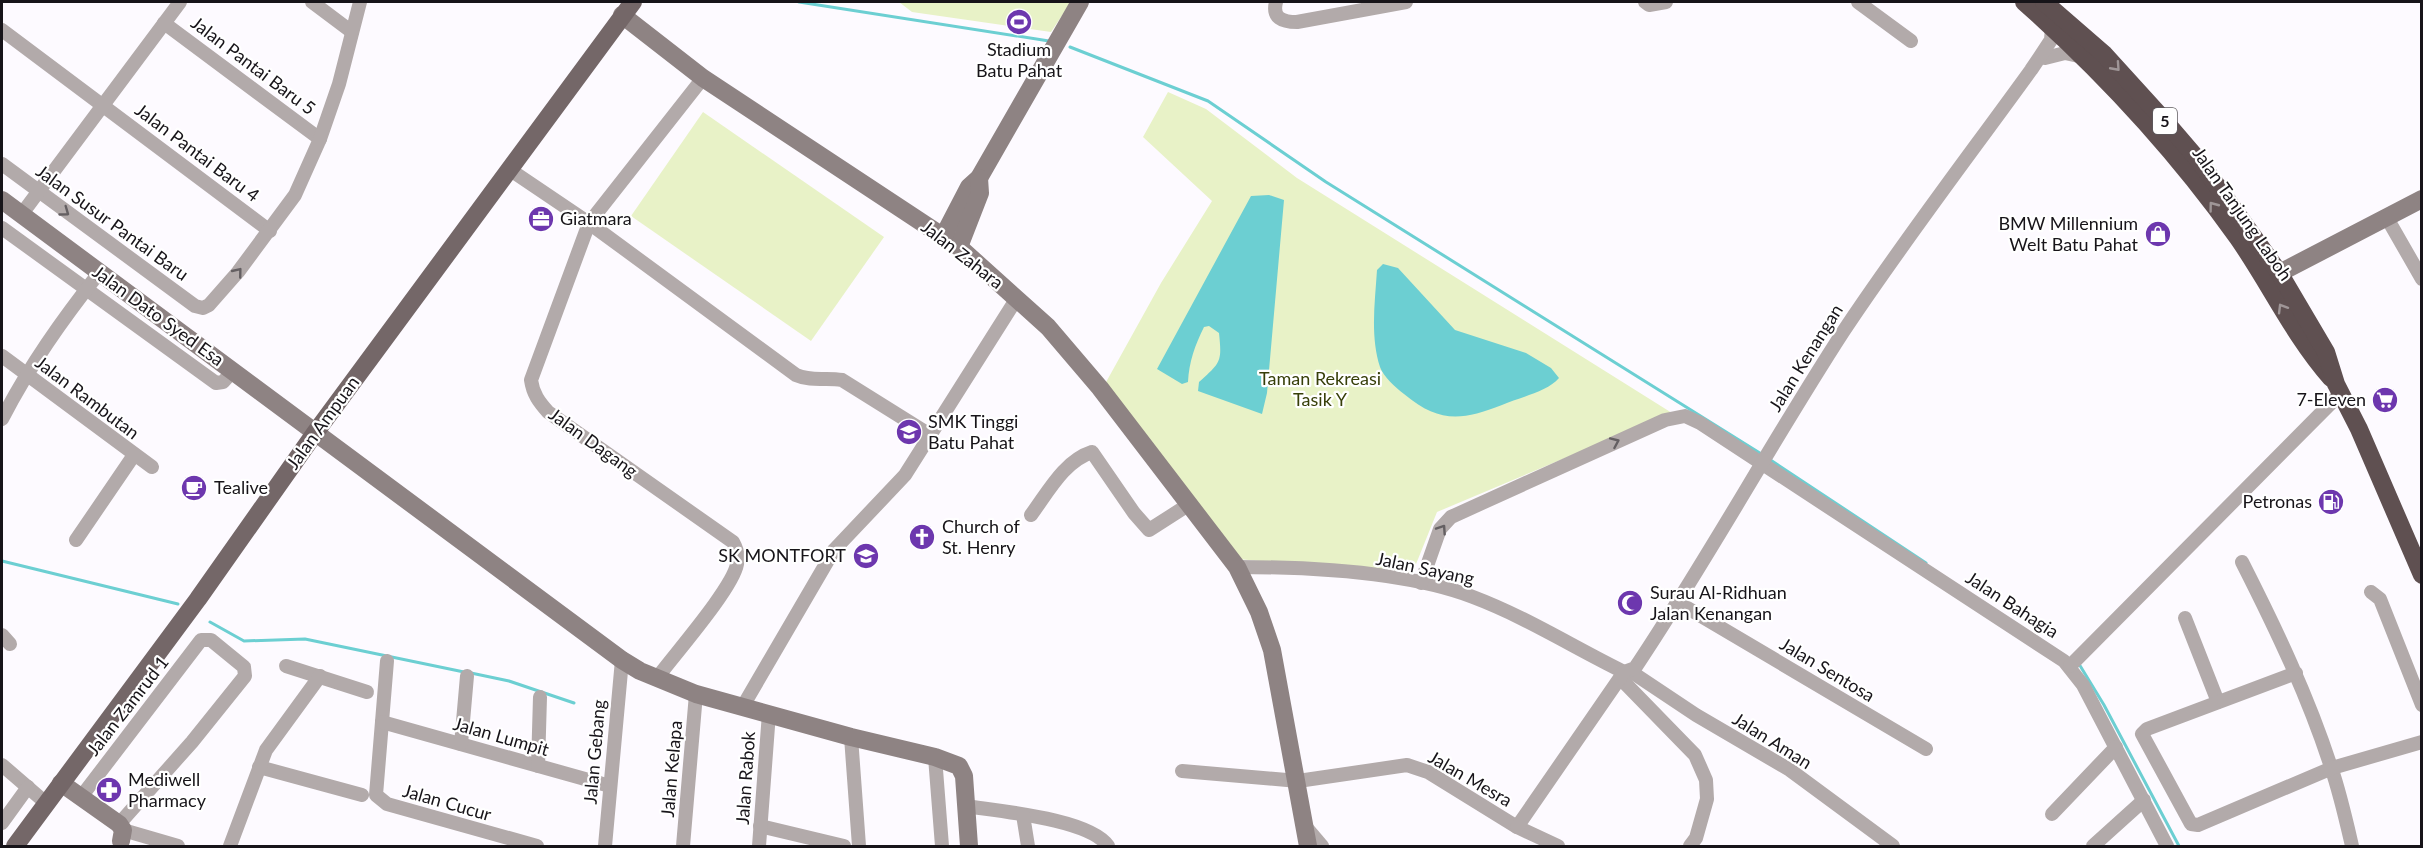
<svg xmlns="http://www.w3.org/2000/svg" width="2423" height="848" viewBox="0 0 2423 848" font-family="Lato,sans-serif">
	<rect width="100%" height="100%" fill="#fdfaff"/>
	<g fill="#e8f2c7">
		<polygon points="899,2 1071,2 1051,32 912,12"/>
		<polygon points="1168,92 1206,109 1297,178 1672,413 1437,512 1412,574 1237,559 1105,384 1161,283 1212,201 1143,137"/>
		<polygon points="703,112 884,237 811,341 631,216"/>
	</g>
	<g fill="#6ccfd2">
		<path d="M1269,195L1284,200L1267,393L1262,414L1198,391L1199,382C1221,362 1222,362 1219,333L1209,326L1204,327C1195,345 1189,362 1188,382L1182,384L1157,369L1251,196Z"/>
		<path d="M1383,264L1398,268L1455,330L1526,353L1551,368L1559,378C1547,392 1520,397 1502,405C1461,421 1439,423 1404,394C1396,388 1383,376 1380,367C1370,336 1375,302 1377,270Z"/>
	</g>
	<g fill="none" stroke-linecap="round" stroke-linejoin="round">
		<g stroke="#6ccfd2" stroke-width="3">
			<polyline points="799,2 1049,41"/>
			<polyline points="1070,47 1208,101 1326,182 1763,455"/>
			<polyline points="1769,459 1926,563"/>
			<polyline points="2,561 178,604"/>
			<polyline points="210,622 244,641 305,639 464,672"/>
			<polyline points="2079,664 2104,705 2179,846"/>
			<polyline points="471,673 509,681 574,703"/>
		</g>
		<g stroke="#b2aaaa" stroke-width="14">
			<polyline points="312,2 352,32"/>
			<path d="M1276,2C1272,18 1282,22 1297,22L1406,2"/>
			<polyline points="1645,2 1649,5 1666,2"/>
			<polyline points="1858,2 1911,41"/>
			<polyline points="164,23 320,139"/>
			<polyline points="2,30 270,231"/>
			<polyline points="2045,58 2065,53 2083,57"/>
			<polyline points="2,164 195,306 203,308 209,305 238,272 295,195 320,139 339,84 360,2"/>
			<path d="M509,169L589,223L796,375C812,382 826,377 842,380L930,435"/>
			<polyline points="21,215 180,2"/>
			<polyline points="2387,218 2422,279"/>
			<polyline points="2,228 216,383 223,382 233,371"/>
			<polyline points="2,356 152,467"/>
			<path d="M2,419C30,365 62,320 99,273"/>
			<path d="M1031,515C1048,492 1064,461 1092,452L1134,513L1149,530L1188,505"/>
			<polyline points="76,540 134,455"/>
			<path d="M2242,562C2276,629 2308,696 2331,767C2340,793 2346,820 2352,846"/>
			<path d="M1237,567C1309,567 1405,571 1473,597C1526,617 1573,647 1624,672"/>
			<polyline points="1421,583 1440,529 1451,517 1665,420 1685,416 1700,423 2064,661 2083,685 2167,846"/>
			<polyline points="2371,592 2380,599 2422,705"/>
			<polyline points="1679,603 1926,749"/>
			<polyline points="2185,618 2218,702"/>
			<polyline points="2,635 10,644"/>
			<polyline points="387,661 376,795 387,804 537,846"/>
			<polyline points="286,666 367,692"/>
			<polyline points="2070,666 2341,393"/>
			<polyline points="1630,671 1696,715 1790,770 1893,846"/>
			<path d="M1624,672L1635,668C1708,559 1771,443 1843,332C1902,243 1968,157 2031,70L2051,40L2052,27"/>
			<polyline points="2296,673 2147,729 2142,734 2191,824 2198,825 2332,768 2422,742"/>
			<path d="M657,678C674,655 733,588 737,564C739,556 737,549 733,542L548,412C539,402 533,394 531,380L589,223L703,78"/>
			<polyline points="1620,678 1695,755 1706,780 1707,799 1696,838 1690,846"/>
			<polyline points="743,706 834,550 905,475 1017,298"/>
			<polyline points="382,722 610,786"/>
			<polyline points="851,737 859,846"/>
			<polyline points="461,744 467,676"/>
			<polyline points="935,757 942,846"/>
			<polyline points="2,765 46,803"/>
			<polyline points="538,766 540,697"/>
			<polyline points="259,767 362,795"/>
			<polyline points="1182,771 1298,781 1407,765 1428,772 1517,827 1558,846"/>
			<polyline points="81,797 201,640 211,640 244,667 245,676 192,742 119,824"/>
			<path d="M966,806C998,811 1090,819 1108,846"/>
			<polyline points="2052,814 2116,747"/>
			<polyline points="1023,815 1028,846"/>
			<polyline points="2,823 28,787"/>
			<polyline points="760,826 844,846"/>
			<polyline points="1305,826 1322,846"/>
			<polyline points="1517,827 1624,672"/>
			<polyline points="123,830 178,846"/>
			<polyline points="230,846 266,750 320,676"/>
			<polyline points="605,846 622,660"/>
			<polyline points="683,846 696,694"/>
			<polyline points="759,846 769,713"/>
			<polyline points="2093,846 2144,800"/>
		</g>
		<g stroke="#8e8383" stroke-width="18">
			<polyline points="622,15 703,78 959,247 1048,327 1100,388 1237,567 1259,612 1272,650 1308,846"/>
			<polyline points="2,200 622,660 640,671 696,694 851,737 935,757 959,766 964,776 969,846"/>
			<polyline points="943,237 969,187 979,178 1080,2"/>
			<polyline points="959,247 980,193 979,178"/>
			<polyline points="2266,280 2422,199"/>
			<polyline points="61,783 119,824 123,830 121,841"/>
		</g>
		<polyline stroke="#746768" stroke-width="18" points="15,846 198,599 315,433 633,2"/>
		<g stroke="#5f5051" stroke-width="18">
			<path d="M2024,2C2104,73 2176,151 2238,238C2270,284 2294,336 2331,378"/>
			<polyline points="2044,2 2104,54 2164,120 2200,162 2280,274 2326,352 2336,384 2359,429 2422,575"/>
		</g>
	</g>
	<defs><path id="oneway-chevron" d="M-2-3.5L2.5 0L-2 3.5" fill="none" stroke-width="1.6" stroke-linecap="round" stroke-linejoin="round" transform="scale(1.5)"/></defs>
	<g stroke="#9f9697">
		<use href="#oneway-chevron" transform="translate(2116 67) rotate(48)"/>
		<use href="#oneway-chevron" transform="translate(2213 206) rotate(-127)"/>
		<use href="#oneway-chevron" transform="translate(2282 308) rotate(-121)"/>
	</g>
	<g stroke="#645f62">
		<use href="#oneway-chevron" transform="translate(65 212) rotate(36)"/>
		<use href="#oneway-chevron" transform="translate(238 272) rotate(-51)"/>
		<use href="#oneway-chevron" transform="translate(1615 442) rotate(-24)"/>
		<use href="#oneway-chevron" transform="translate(1442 529) rotate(-56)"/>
	</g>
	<defs>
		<g id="stadium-disc" transform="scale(1.35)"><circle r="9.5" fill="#6d37ae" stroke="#fff"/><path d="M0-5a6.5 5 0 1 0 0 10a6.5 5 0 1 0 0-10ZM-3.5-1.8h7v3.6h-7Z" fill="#fff"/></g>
		<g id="office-disc" transform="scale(1.35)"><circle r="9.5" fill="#6d37ae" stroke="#fff"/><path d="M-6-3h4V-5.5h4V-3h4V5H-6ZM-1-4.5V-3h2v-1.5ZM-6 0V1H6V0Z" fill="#fff"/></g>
		<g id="shop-disc" transform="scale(1.35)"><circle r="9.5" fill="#6d37ae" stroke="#fff"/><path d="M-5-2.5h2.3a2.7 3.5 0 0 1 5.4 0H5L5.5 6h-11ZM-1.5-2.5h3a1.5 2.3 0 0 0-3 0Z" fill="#fff"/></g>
		<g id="supermarket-disc" transform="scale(1.35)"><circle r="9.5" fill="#6d37ae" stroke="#fff"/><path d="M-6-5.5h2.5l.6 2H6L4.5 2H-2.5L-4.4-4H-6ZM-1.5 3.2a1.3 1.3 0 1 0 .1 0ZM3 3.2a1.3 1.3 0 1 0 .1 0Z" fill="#fff"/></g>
		<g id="school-disc" transform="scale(1.35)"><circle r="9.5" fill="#6d37ae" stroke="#fff"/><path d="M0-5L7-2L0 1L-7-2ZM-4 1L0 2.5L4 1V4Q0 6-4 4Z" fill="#fff"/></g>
		<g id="cafe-disc" transform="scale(1.35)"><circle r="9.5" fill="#6d37ae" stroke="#fff"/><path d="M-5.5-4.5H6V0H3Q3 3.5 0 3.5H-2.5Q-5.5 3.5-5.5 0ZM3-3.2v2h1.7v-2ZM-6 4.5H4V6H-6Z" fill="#fff"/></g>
		<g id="fuel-disc" transform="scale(1.35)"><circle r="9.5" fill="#6d37ae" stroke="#fff"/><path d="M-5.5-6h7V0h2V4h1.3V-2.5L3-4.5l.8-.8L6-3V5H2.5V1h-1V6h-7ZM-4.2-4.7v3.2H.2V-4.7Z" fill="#fff"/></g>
		<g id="church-disc" transform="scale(1.35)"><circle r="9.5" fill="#6d37ae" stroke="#fff"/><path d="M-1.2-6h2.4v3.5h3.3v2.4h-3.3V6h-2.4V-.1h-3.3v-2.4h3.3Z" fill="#fff"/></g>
		<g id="mosque-disc" transform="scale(1.35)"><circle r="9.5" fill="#6d37ae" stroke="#fff"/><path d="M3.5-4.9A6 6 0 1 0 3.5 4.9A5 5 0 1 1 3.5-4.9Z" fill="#fff"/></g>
		<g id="pharmacy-disc" transform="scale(1.35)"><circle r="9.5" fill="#6d37ae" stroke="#fff"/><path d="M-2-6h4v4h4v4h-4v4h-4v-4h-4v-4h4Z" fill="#fff"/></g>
	</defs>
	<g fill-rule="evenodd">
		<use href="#stadium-disc" x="1019" y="22"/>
		<use href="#office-disc" x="541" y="219"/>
		<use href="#shop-disc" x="2158" y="234"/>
		<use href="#supermarket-disc" x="2385" y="400"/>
		<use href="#school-disc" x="909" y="432"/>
		<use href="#cafe-disc" x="194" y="488"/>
		<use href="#fuel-disc" x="2331" y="502"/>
		<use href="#church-disc" x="922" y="537"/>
		<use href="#school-disc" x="866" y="556"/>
		<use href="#mosque-disc" x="1630" y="603"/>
		<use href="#pharmacy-disc" x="109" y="790"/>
	</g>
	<g text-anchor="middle" stroke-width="4.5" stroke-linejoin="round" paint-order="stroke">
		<rect fill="#fff" stroke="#5d5a5e" stroke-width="1.5" x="2153" y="108" width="24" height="26" rx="4.5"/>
		<g font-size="16" font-weight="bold" fill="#171419">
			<text x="2165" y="127">5</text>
		</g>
		<g font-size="18" fill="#171419" stroke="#fff" text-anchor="start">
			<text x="1019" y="56" text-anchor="middle">Stadium<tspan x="1019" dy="21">Batu Pahat</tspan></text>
			<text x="560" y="225">Giatmara</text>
			<text x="2138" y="230" text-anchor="end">BMW Millennium<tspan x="2138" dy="21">Welt Batu Pahat</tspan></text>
			<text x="2366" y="406" text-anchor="end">7-Eleven</text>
			<text x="928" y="428">SMK Tinggi<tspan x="928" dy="21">Batu Pahat</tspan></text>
			<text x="214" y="494">Tealive</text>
			<text x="2312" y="508" text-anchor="end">Petronas</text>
			<text x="942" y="533">Church of<tspan x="942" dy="21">St. Henry</tspan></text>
			<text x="846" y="562" text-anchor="end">SK MONTFORT</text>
			<text x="1650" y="599">Surau Al-Ridhuan<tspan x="1650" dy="21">Jalan Kenangan</tspan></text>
			<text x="128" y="786">Mediwell<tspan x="128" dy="21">Pharmacy</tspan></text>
		</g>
		<g font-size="18" fill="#171419" stroke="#fff">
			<text transform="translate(253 66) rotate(37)" y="6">Jalan Pantai Baru 5</text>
			<text transform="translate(197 153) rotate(37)" y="6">Jalan Pantai Baru 4</text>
			<text transform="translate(2242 214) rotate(55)" y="6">Jalan Tanjung Laboh</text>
			<text transform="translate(112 223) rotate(36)" y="6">Jalan Susur Pantai Baru</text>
			<text transform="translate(962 255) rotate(38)" y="6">Jalan Zahara</text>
			<text transform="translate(158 316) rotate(36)" y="6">Jalan Dato Syed Esa</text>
			<text transform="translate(1806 358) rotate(-58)" y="6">Jalan Kenangan</text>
			<text transform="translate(87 398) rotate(37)" y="6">Jalan Rambutan</text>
			<text transform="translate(323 423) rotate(-54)" y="6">Jalan Ampuan</text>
			<text transform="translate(593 443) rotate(36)" y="6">Jalan Dagang</text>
			<text transform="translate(1425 569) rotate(12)" y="6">Jalan Sayang</text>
			<text transform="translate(2012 605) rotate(33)" y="6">Jalan Bahagia</text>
			<text transform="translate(1827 670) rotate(31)" y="6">Jalan Sentosa</text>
			<text transform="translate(128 706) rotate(-52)" y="6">Jalan Zamrud 1</text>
			<text transform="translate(501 737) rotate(16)" y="6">Jalan Lumpit</text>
			<text transform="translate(1772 741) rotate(32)" y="6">Jalan Aman</text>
			<text transform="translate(595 752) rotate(-85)" y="6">Jalan Gebang</text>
			<text transform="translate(672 769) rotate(-85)" y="6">Jalan Kelapa</text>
			<text transform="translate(746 778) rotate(-86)" y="6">Jalan Rabok</text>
			<text transform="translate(1470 779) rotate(30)" y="6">Jalan Mesra</text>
			<text transform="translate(447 803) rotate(16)" y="6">Jalan Cucur</text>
		</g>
		<g font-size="18" fill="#373f09" stroke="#fff">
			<text x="1320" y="385">Taman Rekreasi<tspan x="1320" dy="21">Tasik Y</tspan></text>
		</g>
	</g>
	<rect width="2423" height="848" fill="none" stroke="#171419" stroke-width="6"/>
</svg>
